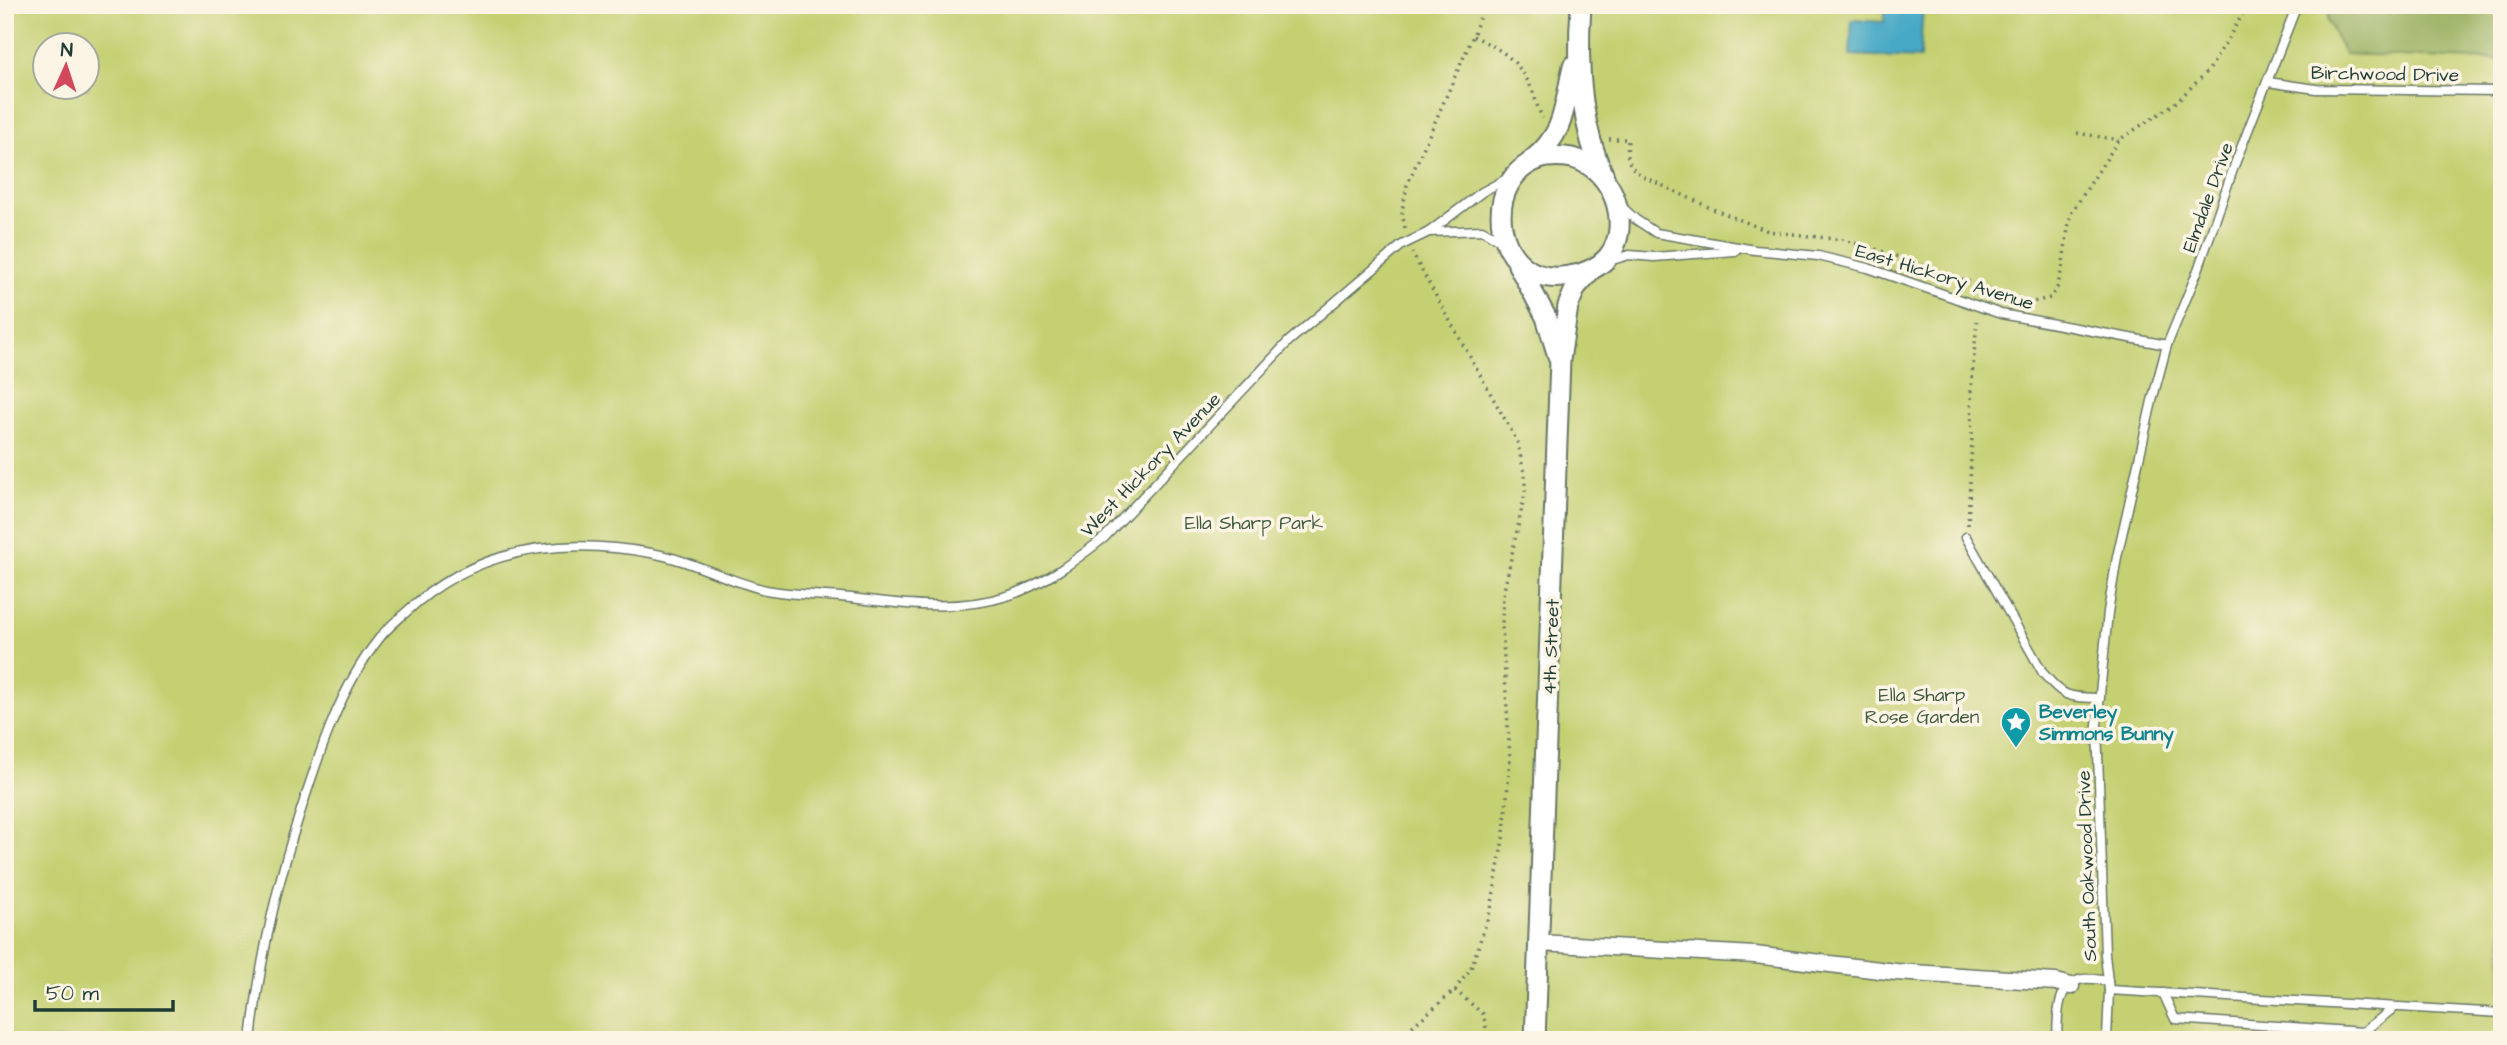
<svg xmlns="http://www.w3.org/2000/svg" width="2507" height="1045" viewBox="0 0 2507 1045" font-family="'Architects Daughter',sans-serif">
	<rect width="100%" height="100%" fill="#fcf5e5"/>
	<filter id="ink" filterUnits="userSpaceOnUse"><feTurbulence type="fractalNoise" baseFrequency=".0143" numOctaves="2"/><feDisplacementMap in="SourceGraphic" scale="14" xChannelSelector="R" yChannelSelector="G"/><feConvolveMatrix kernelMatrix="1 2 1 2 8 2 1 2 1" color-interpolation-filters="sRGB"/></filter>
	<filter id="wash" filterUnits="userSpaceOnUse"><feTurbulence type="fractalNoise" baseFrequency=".00686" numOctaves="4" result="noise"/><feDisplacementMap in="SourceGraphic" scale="28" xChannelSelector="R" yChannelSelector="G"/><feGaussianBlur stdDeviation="1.57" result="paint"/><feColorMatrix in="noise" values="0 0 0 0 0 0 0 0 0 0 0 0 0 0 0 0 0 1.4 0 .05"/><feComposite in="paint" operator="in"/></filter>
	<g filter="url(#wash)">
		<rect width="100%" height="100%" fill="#f2e1c4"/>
		<path fill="#c4d072" stroke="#728653" stroke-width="2" fill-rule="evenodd" d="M5,5H2502V1040H5ZM46,46H88V88H46Z"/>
		<polygon fill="#9bb264" stroke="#5d784c" stroke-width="2" points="2329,5 2502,5 2502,60 2344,54 2328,21"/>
		<polygon fill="#46a9c6" stroke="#32737d" stroke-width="2" points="1886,5 1923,5 1920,58 1850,55 1852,20 1884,22"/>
	</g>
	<g filter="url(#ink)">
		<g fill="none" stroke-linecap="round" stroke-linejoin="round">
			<g stroke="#697666" stroke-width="11">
				<g id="service">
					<polyline points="2268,82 2316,89 2502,91"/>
					<polyline points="1622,207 1635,219 1656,233 1755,250 1818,256 1868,268 2001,314 2167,345"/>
					<polyline points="1429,232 1482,230 1503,242"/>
					<polyline points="1609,261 1629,255 1654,257 1735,251"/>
					<path d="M1966,537L2043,673C2064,698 2068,697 2100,698"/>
					<polyline points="2109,990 2502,1013"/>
					<polyline points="2163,993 2175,1019 2363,1032 2395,1007"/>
					<path d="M251,1040C260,959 277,881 303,804C321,748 341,687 378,640C385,630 395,622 404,614C473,548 559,536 651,553C691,560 727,581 766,590C793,595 823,595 851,598C902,604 956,612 1007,596C1043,585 1076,560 1105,537L1289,341L1402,245L1429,232L1482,192L1508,178"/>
					<path d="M2057,1040C2058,1020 2055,987 2079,980C2087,977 2100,980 2108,981"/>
					<polyline points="2107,1040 2109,990 2105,955 2097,725 2108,612 2117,557 2152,401 2167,345 2198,270 2236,161 2297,5"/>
				</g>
			</g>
			<g stroke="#697666" stroke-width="19">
				<polyline id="minor" points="1539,943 1755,955 1896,972 2056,982 2071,986"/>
			</g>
			<g stroke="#697666" stroke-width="23">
				<g id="tertiary">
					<path d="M1581,5C1577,61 1579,124 1604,176"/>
					<path d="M1547,157C1559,156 1572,156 1583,162C1616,177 1632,230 1607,258C1597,269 1583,274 1569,276C1492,291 1475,172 1547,157Z"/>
					<path d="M1532,160C1566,133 1564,106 1573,66"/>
					<polyline points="1518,265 1546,317 1558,356"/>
					<polyline points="1535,1040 1560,360 1568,306 1576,287 1592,269"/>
				</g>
			</g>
			<g stroke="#697666" stroke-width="3.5" stroke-dasharray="2 5" stroke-linecap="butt">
				<path d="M1473,36C1504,51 1519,60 1533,92C1536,101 1538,110 1543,118"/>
				<polyline points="2077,133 2119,140"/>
				<path d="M1609,139H1628C1627,157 1626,165 1642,176L1715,210L1768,231L1843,240L1870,247L2021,300L2033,302L2050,298L2057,288L2062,269L2070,215L2107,158L2119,140L2174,104L2209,70L2248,5"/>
				<polyline points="1405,228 1402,212 1407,185 1473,36 1480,16 1480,5"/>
				<polyline points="1968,525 1972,437 1971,388 1977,321"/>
				<polyline points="1455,990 1483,1014 1489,1040"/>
				<polyline points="1396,1040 1455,990 1471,968 1491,909 1504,833 1510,759 1502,625 1503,595 1525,494 1525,477 1517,441 1412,253"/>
			</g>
			<use href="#service" stroke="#fff" stroke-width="8"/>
			<use href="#minor" stroke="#fff" stroke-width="16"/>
			<use href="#tertiary" stroke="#fff" stroke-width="19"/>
		</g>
	</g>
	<defs>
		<g id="sight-pin" transform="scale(1.575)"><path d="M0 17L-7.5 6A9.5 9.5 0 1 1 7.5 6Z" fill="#0f9aa8" stroke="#fcf5e5"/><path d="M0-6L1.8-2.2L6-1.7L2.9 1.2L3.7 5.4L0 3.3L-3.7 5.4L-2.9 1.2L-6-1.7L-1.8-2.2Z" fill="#fff"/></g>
	</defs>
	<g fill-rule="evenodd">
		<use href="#sight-pin" x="2016" y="722"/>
	</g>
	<g text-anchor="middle" stroke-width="7" stroke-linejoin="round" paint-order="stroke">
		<g font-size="19" fill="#1f3d34" stroke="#fcf5e5">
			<text transform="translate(2385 73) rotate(1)" y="7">Birchwood Drive</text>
			<text transform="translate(2207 197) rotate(-70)" y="7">Elmdale Drive</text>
			<text transform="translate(1945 276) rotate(17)" y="7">East Hickory Avenue</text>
			<text transform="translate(1150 464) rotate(-46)" y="7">West Hickory Avenue</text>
			<text transform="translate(1550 647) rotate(-88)" y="7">4th Street</text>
			<text transform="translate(2086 866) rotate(-92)" y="7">South Oakwood Drive</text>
		</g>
		<g font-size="19" fill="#405a40" stroke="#fcf5e5">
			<text x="1254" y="529">Ella Sharp Park</text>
			<text x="1922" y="701">Ella Sharp<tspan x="1922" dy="22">Rose Garden</tspan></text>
		</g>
		<g font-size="19" font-weight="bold" fill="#0d838f" stroke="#fcf5e5" text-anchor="start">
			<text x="2039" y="718">Beverley<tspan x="2039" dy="22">Simmons Bunny</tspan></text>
		</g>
	</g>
	<rect width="2507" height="1045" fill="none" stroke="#fcf5e5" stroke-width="28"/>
	<g transform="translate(66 66) rotate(3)"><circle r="33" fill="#fcf5e5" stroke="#a4ab9e" stroke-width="2"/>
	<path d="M0-5L12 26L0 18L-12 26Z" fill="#d1495b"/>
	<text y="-10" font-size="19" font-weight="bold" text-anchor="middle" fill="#1f3d34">N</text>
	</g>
	<path d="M35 1000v10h138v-10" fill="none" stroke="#1f3d34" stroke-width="3.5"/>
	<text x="46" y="1000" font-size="21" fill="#1f3d34" stroke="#fcf5e5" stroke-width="5" paint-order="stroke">50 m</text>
</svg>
